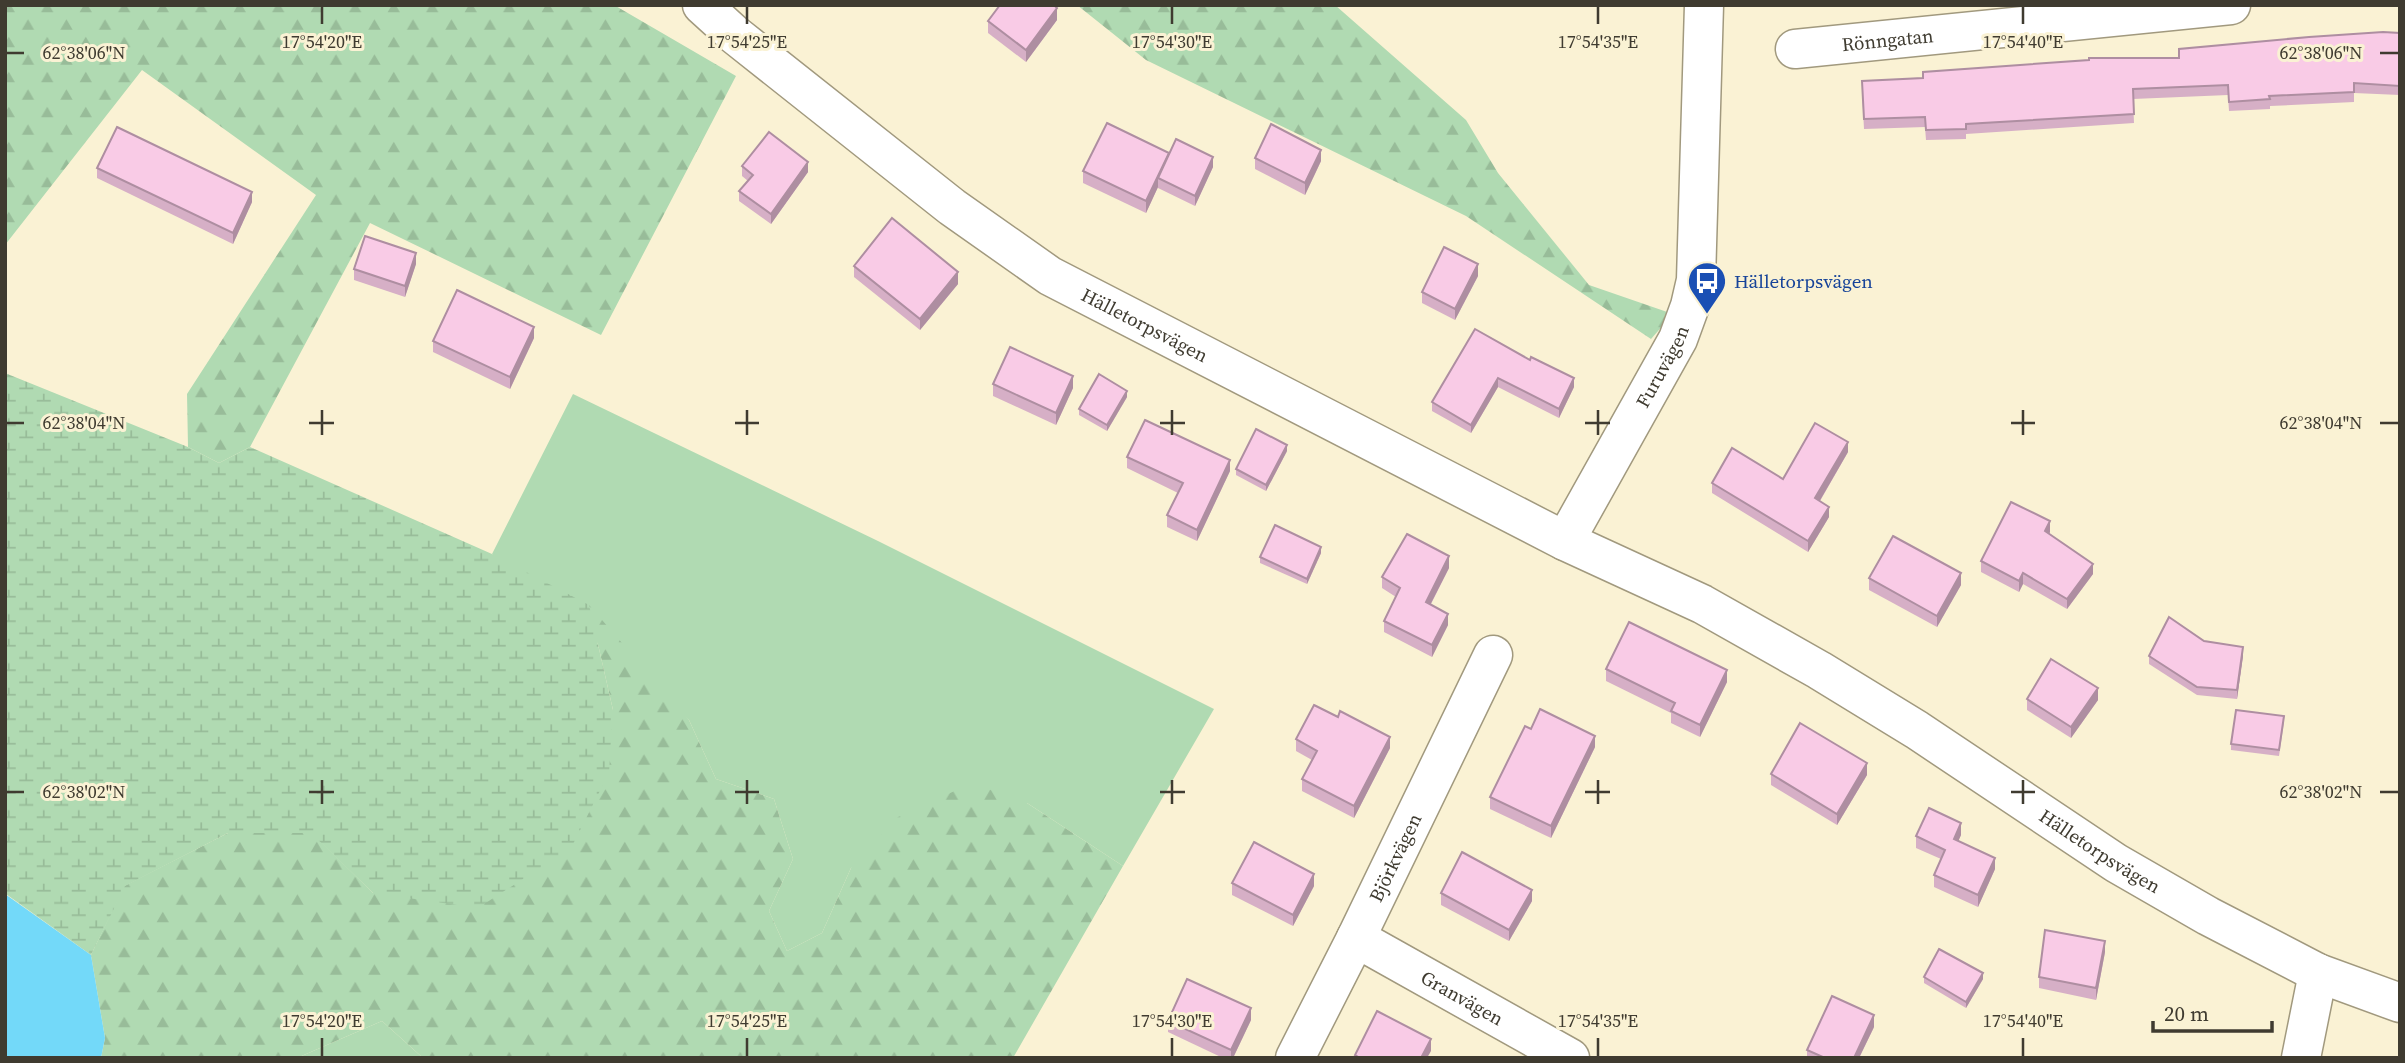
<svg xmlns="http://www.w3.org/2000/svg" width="2405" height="1063" viewBox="0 0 2405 1063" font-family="'Source Serif 4',serif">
	<defs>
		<pattern id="forest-firs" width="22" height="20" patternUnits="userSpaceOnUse" patternTransform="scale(1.75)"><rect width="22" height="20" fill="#b0dab2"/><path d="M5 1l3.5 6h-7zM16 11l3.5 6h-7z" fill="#98bc99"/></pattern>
		<pattern id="wetland-marsh" width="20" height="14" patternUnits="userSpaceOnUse" patternTransform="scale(1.75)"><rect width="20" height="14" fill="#b0dab2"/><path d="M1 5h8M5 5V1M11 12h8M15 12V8" fill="none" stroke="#98bc99"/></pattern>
	</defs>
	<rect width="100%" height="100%" fill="#faf2d4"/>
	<g fill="#b0dab2">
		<polygon points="573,394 878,541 1214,709 1123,866 1027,803 851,868 822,933 787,951 769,911 793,859 774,799 716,779 689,720 492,554"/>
		<polygon points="382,1021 423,1058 297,1058"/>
	</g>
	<g fill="url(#forest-firs)">
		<polygon points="5,5 614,5 736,76 601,335 370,223 250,447 219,463 188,447 187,394 316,195 142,70 5,245"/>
		<polygon points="1077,5 1335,5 1466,120 1498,173 1589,285 1673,314 1651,339 1466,216 1146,60"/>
		<polygon points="589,605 689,720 716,779 774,799 793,859 769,911 787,951 822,933 851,868 898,817 972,783 1027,803 1123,866 1013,1058 423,1058 382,1021 297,1058 101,1058 105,1038 91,955 124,886 228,833 312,833 373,893 613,710"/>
	</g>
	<polygon fill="url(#wetland-marsh)" points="5,373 188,447 219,463 250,447 492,554 589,605 613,710 609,773 571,848 478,908 373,893 311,833 228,833 125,886 91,955 6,894"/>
	<polygon fill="#73d9f9" points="5,894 91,955 105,1038 101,1058 5,1058"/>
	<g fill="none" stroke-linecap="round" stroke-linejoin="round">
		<g stroke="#a1997e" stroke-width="41">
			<g id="minor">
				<path id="s1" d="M702,5L735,35L952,207L1050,276L1565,541L1702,604L1819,670L1917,730L2116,863L2208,916L2318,973L2400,1003"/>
				<path id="s2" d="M1795,49L2231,5"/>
				<path id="s3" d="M1565,541L1678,339L1690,306L1696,280L1704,5"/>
				<path id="s4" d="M1356,938L1570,1058"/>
				<path id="s5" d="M1295,1058L1356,938L1493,655"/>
				<polyline points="2301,1058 2318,973"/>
			</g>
		</g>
		<use href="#minor" stroke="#fff" stroke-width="38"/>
	</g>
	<g fill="#d6afc6">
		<polygon points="1057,20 1026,62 988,33 988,21"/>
		<polygon points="2400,33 2400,95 2354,93 2354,102 2270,106 2270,109 2229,111 2228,95 2133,99 2134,123 1966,134 1966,139 1926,140 1925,127 1864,129 1862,91 1923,78 2179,58 2179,49"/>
		<polygon points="1255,158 1321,161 1305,195 1255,169"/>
		<polygon points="742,166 808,172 771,224 739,201 739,191 748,181 742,176"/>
		<polygon points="1213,167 1195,206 1158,188 1158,187 1146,213 1083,183 1083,171"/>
		<polygon points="97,168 252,202 233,244 97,178"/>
		<polygon points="416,264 405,297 354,280 354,269"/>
		<polygon points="854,266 958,284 920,330 854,277"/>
		<polygon points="1478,276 1455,320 1422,303 1422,292"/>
		<polygon points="534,338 510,389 433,352 433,341"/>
		<polygon points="1530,360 1574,387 1559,418 1498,387 1471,433 1432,411 1432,402"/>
		<polygon points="993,384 1073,388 1056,425 993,396"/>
		<polygon points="1127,397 1107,431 1079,415 1079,409"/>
		<polygon points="1287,451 1266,491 1236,475 1236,469"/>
		<polygon points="1848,452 1820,501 1829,517 1808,552 1712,493 1712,483 1783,479"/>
		<polygon points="1127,457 1230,471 1197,541 1167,527 1167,515 1178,493 1127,468"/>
		<polygon points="2050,532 2049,534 2093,574 2067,609 2023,584 2019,592 1981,572 1981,561"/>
		<polygon points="1321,553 1307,584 1260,563 1260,557"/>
		<polygon points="1449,568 1431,604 1448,625 1432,657 1384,632 1384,621 1396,597 1382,588 1382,577"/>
		<polygon points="1869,578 1961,585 1937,627 1869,590"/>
		<polygon points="2204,641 2243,656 2237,699 2197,695 2149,664 2149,656"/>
		<polygon points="1606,669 1727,682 1700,737 1671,723 1671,713 1606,681"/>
		<polygon points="2027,699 2098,700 2071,738 2027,710"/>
		<polygon points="2284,722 2279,756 2231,750 2231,744"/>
		<polygon points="1531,729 1595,747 1551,838 1490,809 1490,797"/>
		<polygon points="1296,739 1390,748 1354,818 1302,791 1302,779 1312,760 1296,751"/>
		<polygon points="1771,774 1867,775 1837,825 1771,785"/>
		<polygon points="1961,835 1958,841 1995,869 1978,907 1934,887 1934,875 1941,859 1916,848 1916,836"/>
		<polygon points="1232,883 1314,886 1293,926 1232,895"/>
		<polygon points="1441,893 1532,901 1509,941 1441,905"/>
		<polygon points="2105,952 2096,1000 2039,988 2039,977"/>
		<polygon points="1924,977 1983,979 1966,1008 1924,983"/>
		<polygon points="1251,1020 1233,1058 1223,1058 1168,1032 1168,1021"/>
		<polygon points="1874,1027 1859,1058 1807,1058 1807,1050"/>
	</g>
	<g fill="#ae8ea1">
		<polygon points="1057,8 1057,20 1026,62 1026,50"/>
		<polygon points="1321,150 1321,161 1305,195 1305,183"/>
		<polygon points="1169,153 1169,165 1158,178 1158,187 1146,213 1146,201"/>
		<polygon points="1213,157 1213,167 1195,206 1195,196"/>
		<polygon points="808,162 808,172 771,224 771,214"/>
		<polygon points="252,192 252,202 233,244 233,233"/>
		<polygon points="416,253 416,264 405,297 405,286"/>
		<polygon points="1478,264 1478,276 1455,320 1455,309"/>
		<polygon points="958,272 958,284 920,330 920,319"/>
		<polygon points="534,327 534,338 510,389 510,377"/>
		<polygon points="1073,376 1073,388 1056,425 1056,413"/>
		<polygon points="1498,378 1498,387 1471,433 1471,425"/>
		<polygon points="1574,378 1574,387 1559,418 1559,409"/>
		<polygon points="1127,391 1127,397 1107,431 1107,425"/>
		<polygon points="1848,442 1848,452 1815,509 1815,498"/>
		<polygon points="1287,445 1287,451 1266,491 1266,485"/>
		<polygon points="1230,460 1230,471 1197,541 1197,530"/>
		<polygon points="1829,507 1829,517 1808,552 1808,541"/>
		<polygon points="2050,521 2050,532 2045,542 2045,531"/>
		<polygon points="1321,547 1321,553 1307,584 1307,579"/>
		<polygon points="1449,556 1449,568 1426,613 1426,602"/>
		<polygon points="2093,564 2093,574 2067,609 2067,599"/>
		<polygon points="1961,573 1961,585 1937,627 1937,616"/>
		<polygon points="2023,573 2023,584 2019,592 2019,581"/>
		<polygon points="1448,614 1448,625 1432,657 1432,645"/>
		<polygon points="2243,647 2243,656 2237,699 2237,690"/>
		<polygon points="1727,670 1727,682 1700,737 1700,725"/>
		<polygon points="2098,688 2098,700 2071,738 2071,727"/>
		<polygon points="1595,736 1595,747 1551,838 1551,826"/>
		<polygon points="1390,737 1390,748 1354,818 1354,806"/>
		<polygon points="1867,763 1867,775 1837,825 1837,814"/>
		<polygon points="1961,823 1961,835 1954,851 1954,839"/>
		<polygon points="1995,858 1995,869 1978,907 1978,895"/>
		<polygon points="1314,874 1314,886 1293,926 1293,915"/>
		<polygon points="1532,890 1532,901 1509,941 1509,930"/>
		<polygon points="2105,941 2105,952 2096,1000 2096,988"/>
		<polygon points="1983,973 1983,979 1966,1008 1966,1002"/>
		<polygon points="1251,1008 1251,1020 1233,1058 1231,1058 1231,1050"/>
		<polygon points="1874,1015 1874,1027 1859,1058 1854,1058"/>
		<polygon points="1431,1039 1431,1051 1427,1058 1421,1058"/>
	</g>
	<g fill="#f9cbe6" stroke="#ae8ea1" stroke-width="2">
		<polygon points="1000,5 1054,5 1057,8 1026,50 988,21"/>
		<polygon points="2383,32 2400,33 2400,86 2354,83 2354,92 2269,96 2270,99 2229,102 2228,85 2133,89 2134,114 1966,124 1966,129 1926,130 1925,117 1864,119 1862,81 1923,78 1923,72 2089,60 2089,58 2179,58 2179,49 2309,37"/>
		<polygon points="1107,123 1169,153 1146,201 1083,171"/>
		<polygon points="1271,124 1321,150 1305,183 1255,158"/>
		<polygon points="117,127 252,192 233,233 97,168"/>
		<polygon points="769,132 808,162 771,214 739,191 753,175 742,166"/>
		<polygon points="1176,139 1213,157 1195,196 1158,178"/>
		<polygon points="892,218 958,272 920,319 854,266"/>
		<polygon points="365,236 416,253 405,286 354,269"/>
		<polygon points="1444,247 1478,264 1455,309 1422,292"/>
		<polygon points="457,290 534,327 510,377 433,341"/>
		<polygon points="1475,329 1530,360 1531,357 1574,378 1559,409 1498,378 1471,425 1432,402"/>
		<polygon points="1010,347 1073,376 1056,413 993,384"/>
		<polygon points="1099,374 1127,391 1107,425 1079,409"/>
		<polygon points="1145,420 1230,460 1197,530 1167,515 1183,483 1127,457"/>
		<polygon points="1815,423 1848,442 1815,498 1829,507 1808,541 1712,483 1732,448 1783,479"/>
		<polygon points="1256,429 1287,445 1266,485 1236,469"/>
		<polygon points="2011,502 2050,521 2045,531 2093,564 2067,599 2023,573 2019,581 1981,561"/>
		<polygon points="1275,525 1321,547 1307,579 1260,557"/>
		<polygon points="1407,534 1449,556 1426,602 1448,614 1432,645 1384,621 1400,588 1382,577"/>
		<polygon points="1893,536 1961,573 1937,616 1869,578"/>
		<polygon points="2169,617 2204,641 2243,647 2237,690 2197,687 2149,656"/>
		<polygon points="1629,622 1727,670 1700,725 1671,711 1675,703 1606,669"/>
		<polygon points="2051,659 2098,688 2071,727 2027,699"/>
		<polygon points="1314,705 1338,717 1340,711 1390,737 1354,806 1302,779 1317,751 1296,739"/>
		<polygon points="1540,709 1595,736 1551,826 1490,797 1525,726 1531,729"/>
		<polygon points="2236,710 2284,716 2279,750 2231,744"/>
		<polygon points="1800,723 1867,763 1837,814 1771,774"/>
		<polygon points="1929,808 1961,823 1954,839 1995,858 1978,895 1934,875 1945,850 1916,836"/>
		<polygon points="1254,842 1314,874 1293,915 1232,883"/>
		<polygon points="1462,852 1532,890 1509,930 1441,893"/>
		<polygon points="2045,930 2105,941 2096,988 2039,977"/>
		<polygon points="1939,949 1983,973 1966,1002 1924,977"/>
		<polygon points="1187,979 1251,1008 1231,1050 1168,1021"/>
		<polygon points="1832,996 1874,1015 1854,1058 1825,1058 1807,1050"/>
		<polygon points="1377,1011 1431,1039 1421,1058 1360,1058 1355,1055"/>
	</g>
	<path fill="none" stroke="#3f3b30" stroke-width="2.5" d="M322,7V24M747,7V24M1172,7V24M1598,7V24M2023,7V24M7,53H24M2380,53H2398M322,410V435M747,410V435M1172,410V435M1598,410V435M2023,410V435M7,423H24M309,423H334M735,423H759M1160,423H1185M1585,423H1610M2011,423H2035M2380,423H2398M322,780V804M747,780V804M1172,780V804M1598,780V804M2023,780V804M7,792H24M309,792H334M735,792H759M1160,792H1185M1585,792H1610M2011,792H2035M2380,792H2398M322,1038V1056M747,1038V1056M1172,1038V1056M1598,1038V1056M2023,1038V1056"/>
	<defs>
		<g id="bus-pin" transform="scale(2.0125)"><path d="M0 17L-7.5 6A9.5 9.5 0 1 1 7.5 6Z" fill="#1a4fb4" stroke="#faf2d4"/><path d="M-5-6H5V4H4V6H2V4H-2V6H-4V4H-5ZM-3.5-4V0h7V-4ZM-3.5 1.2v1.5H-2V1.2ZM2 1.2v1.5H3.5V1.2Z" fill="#fff"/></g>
	</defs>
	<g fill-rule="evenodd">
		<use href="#bus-pin" x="1707" y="281"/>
	</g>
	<g text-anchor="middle" stroke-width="6" stroke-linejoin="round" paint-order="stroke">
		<g font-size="19" fill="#3f3b30" stroke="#faf2d4">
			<text dy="7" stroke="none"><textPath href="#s2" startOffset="93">Rönngatan</textPath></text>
			<text dy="7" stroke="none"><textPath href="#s1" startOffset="548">Hälletorpsvägen</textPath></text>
			<text dy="7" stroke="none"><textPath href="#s3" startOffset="200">Furuvägen</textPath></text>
			<text dy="7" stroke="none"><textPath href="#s1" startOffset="1640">Hälletorpsvägen</textPath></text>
			<text dy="7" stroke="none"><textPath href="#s5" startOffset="224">Björkvägen</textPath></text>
			<text dy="7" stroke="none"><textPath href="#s4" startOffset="122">Granvägen</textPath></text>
		</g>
		<g font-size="19" fill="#164399" stroke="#faf2d4" text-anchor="start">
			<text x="1734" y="288">Hälletorpsvägen</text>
		</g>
	</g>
	<g font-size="18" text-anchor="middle" fill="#3f3b30" stroke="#faf2d4" stroke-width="6" stroke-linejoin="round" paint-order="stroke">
		<text x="322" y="48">17°54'20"E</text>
		<text x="747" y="48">17°54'25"E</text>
		<text x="1172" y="48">17°54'30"E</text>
		<text x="1598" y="48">17°54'35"E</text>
		<text x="2023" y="48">17°54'40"E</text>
		<text x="84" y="59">62°38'06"N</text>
		<text x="2321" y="59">62°38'06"N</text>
		<text x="84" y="429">62°38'04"N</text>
		<text x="2321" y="429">62°38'04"N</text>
		<text x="84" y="798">62°38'02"N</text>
		<text x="2321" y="798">62°38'02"N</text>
		<text x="322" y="1027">17°54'20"E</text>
		<text x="747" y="1027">17°54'25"E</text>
		<text x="1172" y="1027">17°54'30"E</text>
		<text x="1598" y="1027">17°54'35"E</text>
		<text x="2023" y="1027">17°54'40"E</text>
	</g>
	<rect width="2405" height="1063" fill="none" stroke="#3f3b30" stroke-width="14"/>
	<path d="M2153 1021v10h119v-10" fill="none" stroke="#3f3b30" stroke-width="3.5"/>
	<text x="2164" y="1021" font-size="21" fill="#3f3b30" stroke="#faf2d4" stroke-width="5" paint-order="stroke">20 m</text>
</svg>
